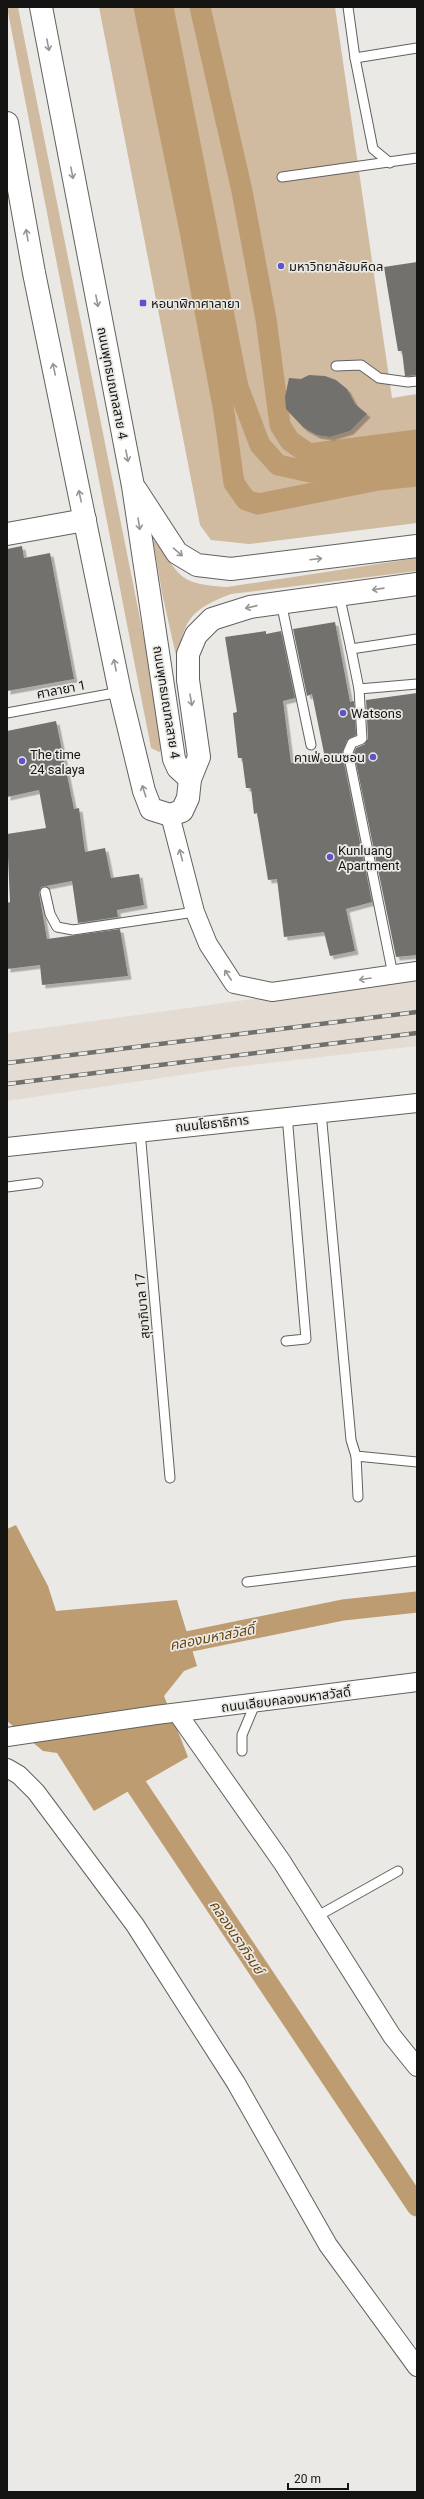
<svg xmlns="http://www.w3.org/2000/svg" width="424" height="2499" viewBox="0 0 424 2499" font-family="Roboto,'Noto Sans Thai',sans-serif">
	<defs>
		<filter id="shadow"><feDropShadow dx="3.5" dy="3.5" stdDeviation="0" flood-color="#0004"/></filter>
	</defs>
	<rect width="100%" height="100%" fill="#ebe9e5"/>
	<polygon fill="#e4dcd3" points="417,976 417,1046 235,1067 7,1101 7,1033"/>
	<g fill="#d0baa0">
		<polygon points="7,7 18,7 165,744 164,749 159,752 151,748"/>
		<polygon points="99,7 335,7 392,398 417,394 417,523 249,544 211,540 200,525"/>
		<path d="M153,539C182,575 175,584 227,587L417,558V571L231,594C191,609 184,619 177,660L162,593Z"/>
	</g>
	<polygon fill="#be9c71" points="16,1525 48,1586 56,1611 177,1600 197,1666 184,1671 164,1696 188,1757 94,1811 57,1753 43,1751 7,1721 7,1529"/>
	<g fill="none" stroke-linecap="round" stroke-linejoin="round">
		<g stroke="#be9c71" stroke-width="21">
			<polyline points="144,7 190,231 224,412 234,483 246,500 258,504 378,480 417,476"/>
			<polyline points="163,7 238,387 260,445 278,465 310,472 417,460"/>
			<polyline points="200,7 242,191 266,319 280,425 290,441 309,454 417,440"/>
			<polyline points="162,1647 343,1610 417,1602"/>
			<polyline points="121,1763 417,2206"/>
		</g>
	</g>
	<g fill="#73716e" filter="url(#shadow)">
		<polygon points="417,262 417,375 408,376 405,376 402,351 398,351 384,267"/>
		<polygon points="309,375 325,376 336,380 347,389 355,404 367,414 350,431 330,437 317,435 304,428 286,409 285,397 289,378 301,379"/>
		<polygon points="22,546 24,558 50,553 74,679 7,691 7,549"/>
		<polygon points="335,622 350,702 354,701 356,735 347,740 342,753 372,902 346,909 355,951 330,956 324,932 284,937 277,879 268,880 257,813 254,814 251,788 246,788 242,758 238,758 233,713 237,712 225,637 266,631 266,634 281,631 295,698 283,701 291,763 325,758 312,694 307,696 293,629"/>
		<polygon points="417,693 417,955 396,957 354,753 356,748 365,744 368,739 366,700"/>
		<polygon points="56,721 74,809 79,808 85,852 105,848 111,878 139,874 144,905 117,910 118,917 78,923 72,881 41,887 39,893 47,939 120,929 128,976 42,985 40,965 7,969 7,903 10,902 7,834 46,828 39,790 7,797 7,731"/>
	</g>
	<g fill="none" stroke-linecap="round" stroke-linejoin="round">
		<g stroke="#63615e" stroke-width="11">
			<g id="lane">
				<polyline points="348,7 355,58 373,149 390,163"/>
				<polyline points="355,58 417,48"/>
				<polyline points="282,177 417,158"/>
				<polyline points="336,366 361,365 379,378 408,382 417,381"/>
				<polyline points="339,594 351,649"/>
				<polyline points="281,602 311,745"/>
				<polyline points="359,689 417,684"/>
				<polyline points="7,713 120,692"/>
				<polyline points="45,892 50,914 57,927 73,930 195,912"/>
				<polyline points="393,975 348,752 352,743 362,739 359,689 351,649 417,639"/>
				<polyline points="321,1112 351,1440 356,1456 417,1462"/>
				<polyline points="140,1131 170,1478"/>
				<polyline points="7,1187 38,1183"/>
				<polyline points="286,1341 306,1339 287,1115"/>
				<polyline points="356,1456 358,1497"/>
				<polyline points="247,1582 417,1561"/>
				<polyline points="242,1751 242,1735 255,1704"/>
				<polyline points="316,1917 398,1871"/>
			</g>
		</g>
		<g stroke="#63615e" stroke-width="20">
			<g id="street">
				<polyline points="170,815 195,912 208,944 234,984 272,992 417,971"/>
				<polyline points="7,1147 417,1103"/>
				<polyline points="178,1714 282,1862 392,2036 417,2067"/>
				<polyline points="7,1737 156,1715 417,1682"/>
				<polyline points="7,1768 19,1775 36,1792 135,1925 236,2083 328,2245 417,2367"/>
			</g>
		</g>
		<g stroke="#63615e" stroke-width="24">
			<g id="secondary">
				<polyline points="41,7 133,486 174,759 178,768 190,779"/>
				<polyline points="7,123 34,273 120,692 144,791 151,809 170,815 182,811 188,798 190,779 199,757 188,680 188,654 196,635 212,619 250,607 417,584"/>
				<polyline points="136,490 177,553 197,565 231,569 417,546"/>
				<polyline points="7,534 85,520"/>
			</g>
		</g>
		<use href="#lane" stroke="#fff" stroke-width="9"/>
		<use href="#street" stroke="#fff" stroke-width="18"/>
		<use href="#secondary" stroke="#fff" stroke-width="22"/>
		<g stroke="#706f6c" stroke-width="4.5">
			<g id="rail">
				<polyline points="7,1063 417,1012"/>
				<polyline points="7,1084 417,1033"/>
			</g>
		</g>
		<use href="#rail" stroke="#ebe9e5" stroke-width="3" stroke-dasharray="9" stroke-linecap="butt"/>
	</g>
	<defs><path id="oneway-shaft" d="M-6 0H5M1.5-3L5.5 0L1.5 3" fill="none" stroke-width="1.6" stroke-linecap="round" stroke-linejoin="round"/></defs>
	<g stroke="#959594">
		<use href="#oneway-shaft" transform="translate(48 45) rotate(79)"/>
		<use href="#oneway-shaft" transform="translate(72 173) rotate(79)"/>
		<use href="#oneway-shaft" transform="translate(27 235) rotate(-100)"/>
		<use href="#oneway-shaft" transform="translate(97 301) rotate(79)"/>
		<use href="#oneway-shaft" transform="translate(54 369) rotate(-102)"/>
		<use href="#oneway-shaft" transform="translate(127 456) rotate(79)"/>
		<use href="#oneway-shaft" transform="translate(80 496) rotate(-102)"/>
		<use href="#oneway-shaft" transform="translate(139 524) rotate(81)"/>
		<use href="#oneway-shaft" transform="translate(178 552) rotate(41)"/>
		<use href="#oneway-shaft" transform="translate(316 559) rotate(-7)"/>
		<use href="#oneway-shaft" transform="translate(378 589) rotate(172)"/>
		<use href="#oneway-shaft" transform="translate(251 607) rotate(167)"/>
		<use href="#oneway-shaft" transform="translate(115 665) rotate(-101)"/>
		<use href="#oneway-shaft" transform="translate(191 700) rotate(80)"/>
		<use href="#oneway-shaft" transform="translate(144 791) rotate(-108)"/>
		<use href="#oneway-shaft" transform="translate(181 855) rotate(-104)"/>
		<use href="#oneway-shaft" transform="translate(228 975) rotate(-123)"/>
		<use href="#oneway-shaft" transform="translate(365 979) rotate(171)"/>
	</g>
	<g fill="#5d53cb" stroke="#ebe9e5" stroke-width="1.5">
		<circle cx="281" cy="266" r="4"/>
		<rect x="139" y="299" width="8" height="8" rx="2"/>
		<circle cx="343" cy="713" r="4"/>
		<circle cx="373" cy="757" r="4"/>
		<circle cx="22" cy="761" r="4"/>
		<circle cx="330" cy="857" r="4"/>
	</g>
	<g text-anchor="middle" stroke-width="3.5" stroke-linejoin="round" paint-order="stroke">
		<g font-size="13" fill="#141412" stroke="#ebe9e5" text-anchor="start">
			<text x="289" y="271">มหาวิทยาลัยมหิดล</text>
			<text x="151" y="308">หอนาฬิกาศาลายา</text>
			<text x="351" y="718">Watsons</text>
			<text x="30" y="759">The time<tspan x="30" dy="15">24 salaya</tspan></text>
			<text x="365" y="762" text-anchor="end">คาเฟ่ อเมซอน</text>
			<text x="338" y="855">Kunluang<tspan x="338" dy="15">Apartment</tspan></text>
		</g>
		<g font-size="13" fill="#141412" stroke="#ebe9e5">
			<text transform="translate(113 383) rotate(79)" y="5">ถนนพุทธมณฑลสาย 4</text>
			<text transform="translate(61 689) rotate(-11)" y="5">ศาลายา 1</text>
			<text transform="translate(167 702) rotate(81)" y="5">ถนนพุทธมณฑลสาย 4</text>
			<text transform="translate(212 1123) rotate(-6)" y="5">ถนนโยธาธิการ</text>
			<text transform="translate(142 1306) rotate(-95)" y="5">สุขาภิบาล 17</text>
			<text transform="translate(286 1699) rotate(-7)" y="5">ถนนเลียบคลองมหาสวัสดิ์</text>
		</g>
		<g font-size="14" font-style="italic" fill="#67440f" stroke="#ebe9e5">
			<text transform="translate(212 1637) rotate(-11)" y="5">คลองมหาสวัสดิ์</text>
			<text transform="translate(237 1937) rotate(56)" y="5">คลองนราภิรมย์</text>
		</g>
	</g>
	<rect width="424" height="2499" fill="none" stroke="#141412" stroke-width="16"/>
	<path d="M288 2483v6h60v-6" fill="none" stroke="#141412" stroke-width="2"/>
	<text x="294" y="2483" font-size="12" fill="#141412" stroke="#ebe9e5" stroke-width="3" paint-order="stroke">20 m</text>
</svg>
